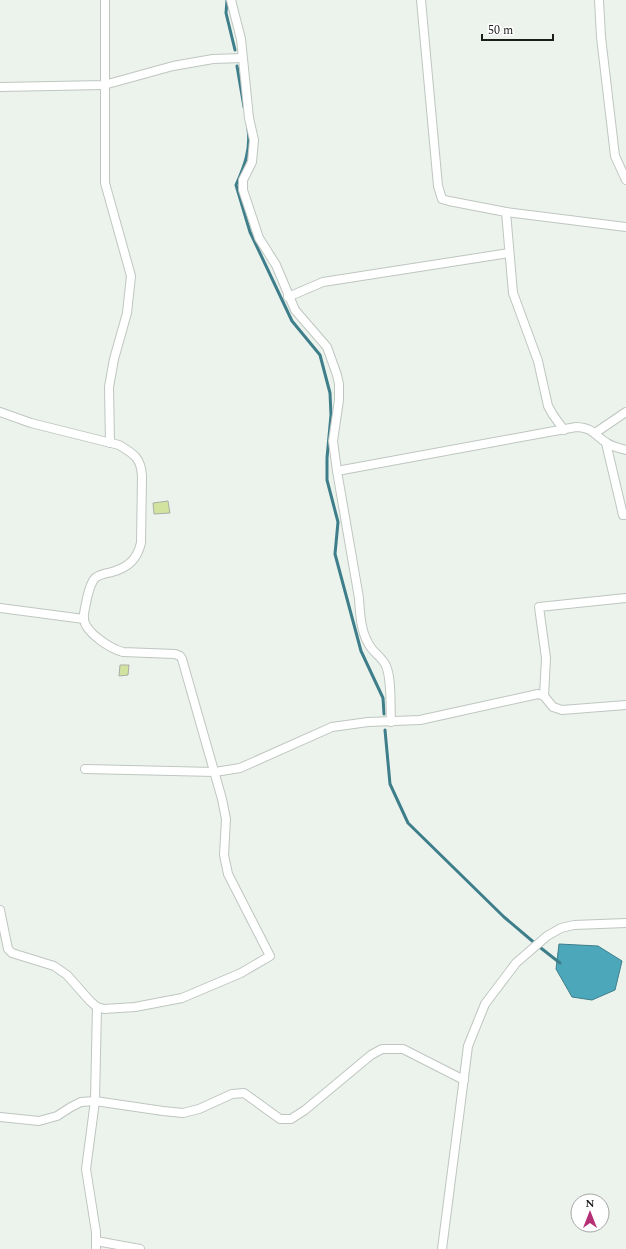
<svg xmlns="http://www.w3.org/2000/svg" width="626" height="1249" viewBox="0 0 626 1249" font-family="Spectral,serif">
	<rect width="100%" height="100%" fill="#ebf3ec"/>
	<polygon fill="#4da7bb" stroke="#3e7e8b" points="559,944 598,946 622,961 615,990 592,1000 572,997 556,969"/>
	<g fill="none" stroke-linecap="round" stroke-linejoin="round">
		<g stroke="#3e7e8b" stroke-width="3">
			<polyline points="227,0 226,13 235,50"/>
			<polyline points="237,66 244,107"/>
			<path d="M248,129C251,150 244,167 236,185L250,232L292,321L320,355L330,393L331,415L327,458V480L338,522L335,554L361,651L383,698L384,714"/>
			<polyline points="385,730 390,784 408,823 504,917 537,945 560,963"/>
		</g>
	</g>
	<g fill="#d2e39f" stroke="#abada5">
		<polygon points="168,501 170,513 154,514 153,503"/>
		<polygon points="120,665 129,665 128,675 119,676"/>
	</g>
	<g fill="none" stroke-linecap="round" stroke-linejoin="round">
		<g stroke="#bfc6c0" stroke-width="10">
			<g id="street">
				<polyline points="105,0 105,183 131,276 127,313 114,359 109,387 110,443"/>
				<polyline points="231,0 241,39 249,118 254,140 252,162 243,180 243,190 259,238 276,265 295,310 327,347 337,375 339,384 339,400 333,441 337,471"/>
				<polyline points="421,0 438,186 442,199 449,201 506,212 626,227"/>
				<polyline points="599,0 601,37 615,156 626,180"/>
				<polyline points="0,87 104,85 173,66 213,59 242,58"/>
				<polyline points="506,212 513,293 538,361 548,406 553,415 564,430"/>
				<polyline points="288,297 323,282 509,253"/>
				<path d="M0,412L31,423L119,445C134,454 141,458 142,476L141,543C137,559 129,567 112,572C107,573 100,574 95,578C90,584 89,591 87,598C86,605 83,613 84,620C86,633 111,649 123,652L175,654L180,656L182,659L222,799L226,819L224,855L228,874L270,956L241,973L182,998L135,1007L104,1009L97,1007L90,1001L67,975L54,966L12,953L8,949L0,910"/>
				<polyline points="595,433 626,412"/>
				<polyline points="606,443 623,515 626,515"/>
				<polyline points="0,608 84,619"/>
				<polyline points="544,696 546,658 539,607 626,598"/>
				<path d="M391,722C390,707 392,679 386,666C384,660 376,654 372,649C361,635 360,616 359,598L337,471L576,427C595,428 593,435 607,443C613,447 619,448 626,450"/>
				<polyline points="85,769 215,772 240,768 332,727 368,722 420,720 538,694 544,696 553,707 562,710 626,705"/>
				<polyline points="0,1117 39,1121 57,1116 71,1107 81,1102 95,1101 163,1111 183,1113 199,1109 232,1094 244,1093 280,1119 291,1119 305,1110 371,1055 382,1049 403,1049 464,1080"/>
				<polyline points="96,1241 140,1249"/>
				<polyline points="96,1249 96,1232 86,1169 95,1101 97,1007"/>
				<polyline points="442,1249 468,1046 485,1004 516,963 547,936 561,928 574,925 626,923"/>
			</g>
		</g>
		<use href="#street" stroke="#fff" stroke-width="8"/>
	</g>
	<g transform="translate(590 1213)"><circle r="19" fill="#ffffff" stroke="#a4a5a4"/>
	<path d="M0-3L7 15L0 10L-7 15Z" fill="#b52f74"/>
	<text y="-6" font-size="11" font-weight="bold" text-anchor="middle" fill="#1b1d1b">N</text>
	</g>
	<path d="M482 34v6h71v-6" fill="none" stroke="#1b1d1b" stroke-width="2"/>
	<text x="488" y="34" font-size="12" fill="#1b1d1b" stroke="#ffffff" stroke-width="3" paint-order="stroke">50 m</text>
</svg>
